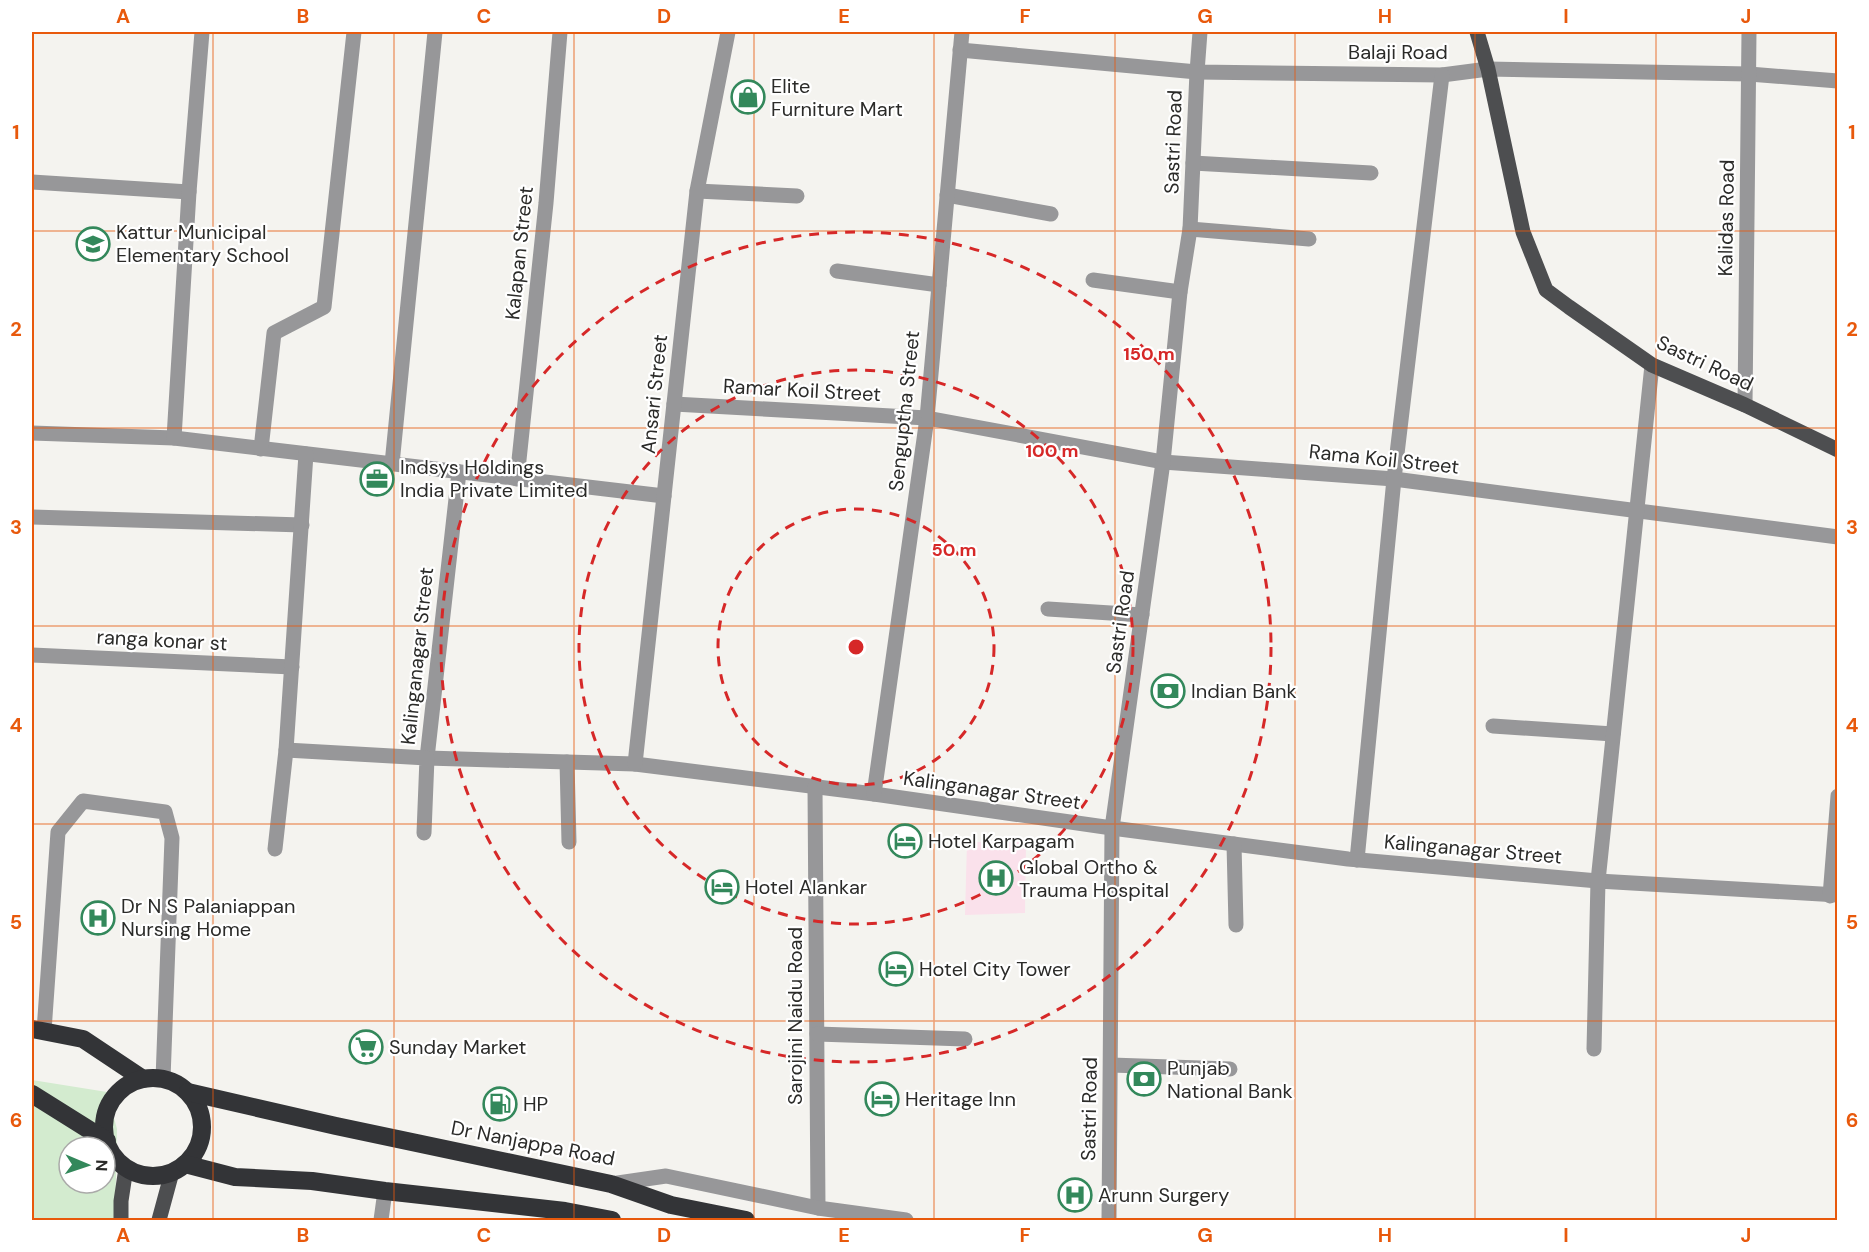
<svg xmlns="http://www.w3.org/2000/svg" width="1869" height="1252" viewBox="0 0 1869 1252" font-family="'DM Sans',sans-serif">
	<rect width="100%" height="100%" fill="#f4f3ef"/>
	<polygon fill="#fae1eb" points="967,842 1026,842 1025,913 965,915"/>
	<path fill="#d3ebcf" fill-rule="evenodd" d="M32,1080L107,1092L117,1129L115,1220H32ZM69,1147H105V1183H69Z"/>
	<g fill="none" stroke-linecap="round" stroke-linejoin="round">
		<g stroke="#979799" stroke-width="15">
			<polyline points="960,50 1197,72 1442,75 1488,69 1749,74 1838,81"/>
			<polyline points="1193,163 1371,173"/>
			<polyline points="32,182 189,192"/>
			<polyline points="697,191 797,196"/>
			<polyline points="947,195 1051,214"/>
			<polyline points="1190,229 1309,239"/>
			<polyline points="837,271 939,285"/>
			<polyline points="1093,280 1180,292"/>
			<polyline points="674,404 927,418 1163,462 1394,479 1838,537"/>
			<polyline points="1745,405 1749,32"/>
			<polyline points="32,433 174,438 664,496"/>
			<polyline points="174,438 189,192 202,32"/>
			<polyline points="261,449 274,333 324,307 354,32"/>
			<polyline points="392,464 435,32"/>
			<polyline points="459,472 427,758 635,764 874,794 1112,828 1348,859 1598,881 1838,895"/>
			<polyline points="517,479 546,203 560,32"/>
			<polyline points="32,517 302,525"/>
			<polyline points="1048,609 1142,615"/>
			<polyline points="32,655 292,667"/>
			<polyline points="1493,726 1613,734"/>
			<polyline points="286,750 427,758 424,833"/>
			<polyline points="567,762 569,842"/>
			<polyline points="635,764 697,191 728,32"/>
			<polyline points="815,787 818,1208"/>
			<polyline points="874,794 927,418 962,32"/>
			<polyline points="1234,844 1236,925"/>
			<polyline points="275,849 286,750 306,454"/>
			<polyline points="1357,860 1394,479 1442,75"/>
			<polyline points="1830,896 1838,796"/>
			<polyline points="44,1031 58,832 83,801 165,812 172,838 163,1079"/>
			<polyline points="817,1034 965,1039"/>
			<polyline points="1594,1049 1598,881 1652,365"/>
			<polyline points="1111,1065 1230,1069"/>
			<polyline points="611,1184 666,1176 818,1208 906,1220"/>
			<polyline points="381,1220 385,1191"/>
			<polyline points="1109,1220 1112,828 1163,462 1180,292 1190,229 1197,72 1200,32"/>
		</g>
		<g stroke="#4d4e50" stroke-width="15">
			<polyline points="1477,32 1488,69 1523,232 1546,290 1569,307 1652,365 1745,405 1838,450"/>
			<polyline points="121,1220 121,1201 126,1168"/>
			<polyline points="159,1220 172,1172"/>
		</g>
		<g stroke="#333437" stroke-width="18">
			<polyline points="32,1029 83,1039 143,1079"/>
			<circle cx="153" cy="1127" r="49"/>
			<polyline points="188,1092 336,1126 611,1184 671,1205 746,1220"/>
			<polyline points="32,1094 107,1141"/>
			<polyline points="185,1164 235,1177 312,1181 385,1191 565,1211 612,1220"/>
		</g>
	</g>
	<path fill="none" stroke="#e8590c" stroke-width="1.5" stroke-opacity="0.55" d="M213,32V1220M394,32V1220M574,32V1220M754,32V1220M934,32V1220M1115,32V1220M1295,32V1220M1475,32V1220M1656,32V1220M32,231H1838M32,428H1838M32,626H1838M32,824H1838M32,1021H1838"/>
	<g fill="none" stroke="#d62828" stroke-width="3" stroke-dasharray="10 8">
		<circle cx="856" cy="647" r="138"/>
		<circle cx="856" cy="647" r="277"/>
		<circle cx="856" cy="647" r="415"/>
	</g>
	<defs>
		<g id="shop-ring" transform="scale(1.725)"><circle r="9.5" fill="#fff" stroke="#33885b" stroke-width="1.5"/><path d="M-5-2.5h2.3a2.7 3.5 0 0 1 5.4 0H5L5.5 6h-11ZM-1.5-2.5h3a1.5 2.3 0 0 0-3 0Z" fill="#33885b"/></g>
		<g id="school-ring" transform="scale(1.725)"><circle r="9.5" fill="#fff" stroke="#33885b" stroke-width="1.5"/><path d="M0-5L7-2L0 1L-7-2ZM-4 1L0 2.5L4 1V4Q0 6-4 4Z" fill="#33885b"/></g>
		<g id="office-ring" transform="scale(1.725)"><circle r="9.5" fill="#fff" stroke="#33885b" stroke-width="1.5"/><path d="M-6-3h4V-5.5h4V-3h4V5H-6ZM-1-4.5V-3h2v-1.5ZM-6 0V1H6V0Z" fill="#33885b"/></g>
		<g id="bank-ring" transform="scale(1.725)"><circle r="9.5" fill="#fff" stroke="#33885b" stroke-width="1.5"/><path d="M-6-4H6V4H-6ZM0-2.3a2.3 2.3 0 1 0 0 4.6a2.3 2.3 0 1 0 0-4.6Z" fill="#33885b"/></g>
		<g id="hotel-ring" transform="scale(1.725)"><circle r="9.5" fill="#fff" stroke="#33885b" stroke-width="1.5"/><path d="M-6-4.5h1.5V1H6V5H4.5V3h-9V5H-6ZM-4 0a1.8 1.8 0 1 1 3.6 0ZM.5 0V-2.5h3Q6-2.5 6 0Z" fill="#33885b"/></g>
		<g id="hospital-ring" transform="scale(1.725)"><circle r="9.5" fill="#fff" stroke="#33885b" stroke-width="1.5"/><path d="M-5-5h3v3.5h4V-5h3V5h-3V1.5h-4V5h-3Z" fill="#33885b"/></g>
		<g id="supermarket-ring" transform="scale(1.725)"><circle r="9.5" fill="#fff" stroke="#33885b" stroke-width="1.5"/><path d="M-6-5.5h2.5l.6 2H6L4.5 2H-2.5L-4.4-4H-6ZM-1.5 3.2a1.3 1.3 0 1 0 .1 0ZM3 3.2a1.3 1.3 0 1 0 .1 0Z" fill="#33885b"/></g>
		<g id="fuel-ring" transform="scale(1.725)"><circle r="9.5" fill="#fff" stroke="#33885b" stroke-width="1.5"/><path d="M-5.5-6h7V0h2V4h1.3V-2.5L3-4.5l.8-.8L6-3V5H2.5V1h-1V6h-7ZM-4.2-4.7v3.2H.2V-4.7Z" fill="#33885b"/></g>
	</defs>
	<g fill-rule="evenodd">
		<use href="#shop-ring" x="748" y="97"/>
		<use href="#school-ring" x="93" y="244"/>
		<use href="#office-ring" x="377" y="479"/>
		<use href="#bank-ring" x="1168" y="691"/>
		<use href="#hotel-ring" x="905" y="841"/>
		<use href="#hospital-ring" x="996" y="878"/>
		<use href="#hotel-ring" x="722" y="887"/>
		<use href="#hospital-ring" x="98" y="918"/>
		<use href="#hotel-ring" x="896" y="969"/>
		<use href="#supermarket-ring" x="366" y="1047"/>
		<use href="#bank-ring" x="1144" y="1079"/>
		<use href="#hotel-ring" x="882" y="1099"/>
		<use href="#fuel-ring" x="500" y="1104"/>
		<use href="#hospital-ring" x="1075" y="1195"/>
	</g>
	<g text-anchor="middle" stroke-width="4.5" stroke-linejoin="round" paint-order="stroke">
		<g font-size="20" fill="#2b2b29" stroke="#fff">
			<text x="1398" y="59">Balaji Road</text>
			<text transform="translate(1173 142) rotate(-88)" y="7">Sastri Road</text>
			<text transform="translate(1726 218) rotate(-89)" y="7">Kalidas Road</text>
			<text transform="translate(519 253) rotate(-84)" y="7">Kalapan Street</text>
			<text transform="translate(1705 363) rotate(25)" y="7">Sastri Road</text>
			<text transform="translate(802 390) rotate(3)" y="7">Ramar Koil Street</text>
			<text transform="translate(654 394) rotate(-84)" y="7">Ansari Street</text>
			<text transform="translate(904 411) rotate(-84)" y="7">Senguptha Street</text>
			<text transform="translate(1384 459) rotate(6)" y="7">Rama Koil Street</text>
			<text transform="translate(1120 622) rotate(-82)" y="7">Sastri Road</text>
			<text transform="translate(162 640) rotate(3)" y="7">ranga konar st</text>
			<text transform="translate(417 656) rotate(-84)" y="7">Kalinganagar Street</text>
			<text transform="translate(992 790) rotate(8)" y="7">Kalinganagar Street</text>
			<text transform="translate(1473 849) rotate(5)" y="7">Kalinganagar Street</text>
			<text transform="translate(795 1016) rotate(-90)" y="7">Sarojini Naidu Road</text>
			<text transform="translate(1089 1109) rotate(-89)" y="7">Sastri Road</text>
			<text transform="translate(533 1143) rotate(11)" y="7">Dr Nanjappa Road</text>
		</g>
		<g font-size="20" fill="#2b2b29" stroke="#fff" text-anchor="start">
			<text x="771" y="93">Elite<tspan x="771" dy="23">Furniture Mart</tspan></text>
			<text x="116" y="239">Kattur Municipal<tspan x="116" dy="23">Elementary School</tspan></text>
			<text x="400" y="474">Indsys Holdings<tspan x="400" dy="23">India Private Limited</tspan></text>
			<text x="1191" y="698">Indian Bank</text>
			<text x="928" y="848">Hotel Karpagam</text>
			<text x="1019" y="874">Global Ortho &amp;<tspan x="1019" dy="23">Trauma Hospital</tspan></text>
			<text x="745" y="894">Hotel Alankar</text>
			<text x="121" y="913">Dr N S Palaniappan<tspan x="121" dy="23">Nursing Home</tspan></text>
			<text x="919" y="976">Hotel City Tower</text>
			<text x="389" y="1054">Sunday Market</text>
			<text x="1167" y="1075">Punjab<tspan x="1167" dy="23">National Bank</tspan></text>
			<text x="905" y="1106">Heritage Inn</text>
			<text x="523" y="1111">HP</text>
			<text x="1098" y="1202">Arunn Surgery</text>
		</g>
	</g>
	<circle cx="856" cy="647" r="9" fill="#d62828" stroke="#fff" stroke-width="3"/>
	<g font-size="18" text-anchor="middle" font-weight="bold" fill="#d62828" stroke="#fff" stroke-width="4.5" stroke-linejoin="round" paint-order="stroke">
		<text x="1149" y="360">150 m</text>
		<text x="1052" y="457">100 m</text>
		<text x="954" y="556">50 m</text>
	</g>
	<rect width="1869" height="1252" fill="none" stroke="#ffffff" stroke-width="66"/>
	<g transform="translate(87 1165) rotate(92)"><circle r="28" fill="#ffffff" stroke="#aaaaa9" stroke-width="1.5"/>
	<path d="M0-4.5L10 22L0 15L-10 22Z" fill="#33885b"/>
	<text y="-9" font-size="16" font-weight="bold" text-anchor="middle" fill="#2b2b29">N</text>
	</g>
	<rect x="33" y="33" width="1803" height="1186" fill="none" stroke="#e8590c" stroke-width="2"/>
	<g font-size="20" text-anchor="middle" font-weight="bold" fill="#e8590c">
		<text x="123" y="23">A</text>
		<text x="303" y="23">B</text>
		<text x="484" y="23">C</text>
		<text x="664" y="23">D</text>
		<text x="844" y="23">E</text>
		<text x="1025" y="23">F</text>
		<text x="1205" y="23">G</text>
		<text x="1385" y="23">H</text>
		<text x="1566" y="23">I</text>
		<text x="1746" y="23">J</text>
		<text x="16" y="139">1</text>
		<text x="1852" y="139">1</text>
		<text x="16" y="336">2</text>
		<text x="1852" y="336">2</text>
		<text x="16" y="534">3</text>
		<text x="1852" y="534">3</text>
		<text x="16" y="732">4</text>
		<text x="1852" y="732">4</text>
		<text x="16" y="929">5</text>
		<text x="1852" y="929">5</text>
		<text x="16" y="1127">6</text>
		<text x="1852" y="1127">6</text>
		<text x="123" y="1242">A</text>
		<text x="303" y="1242">B</text>
		<text x="484" y="1242">C</text>
		<text x="664" y="1242">D</text>
		<text x="844" y="1242">E</text>
		<text x="1025" y="1242">F</text>
		<text x="1205" y="1242">G</text>
		<text x="1385" y="1242">H</text>
		<text x="1566" y="1242">I</text>
		<text x="1746" y="1242">J</text>
	</g>
</svg>
